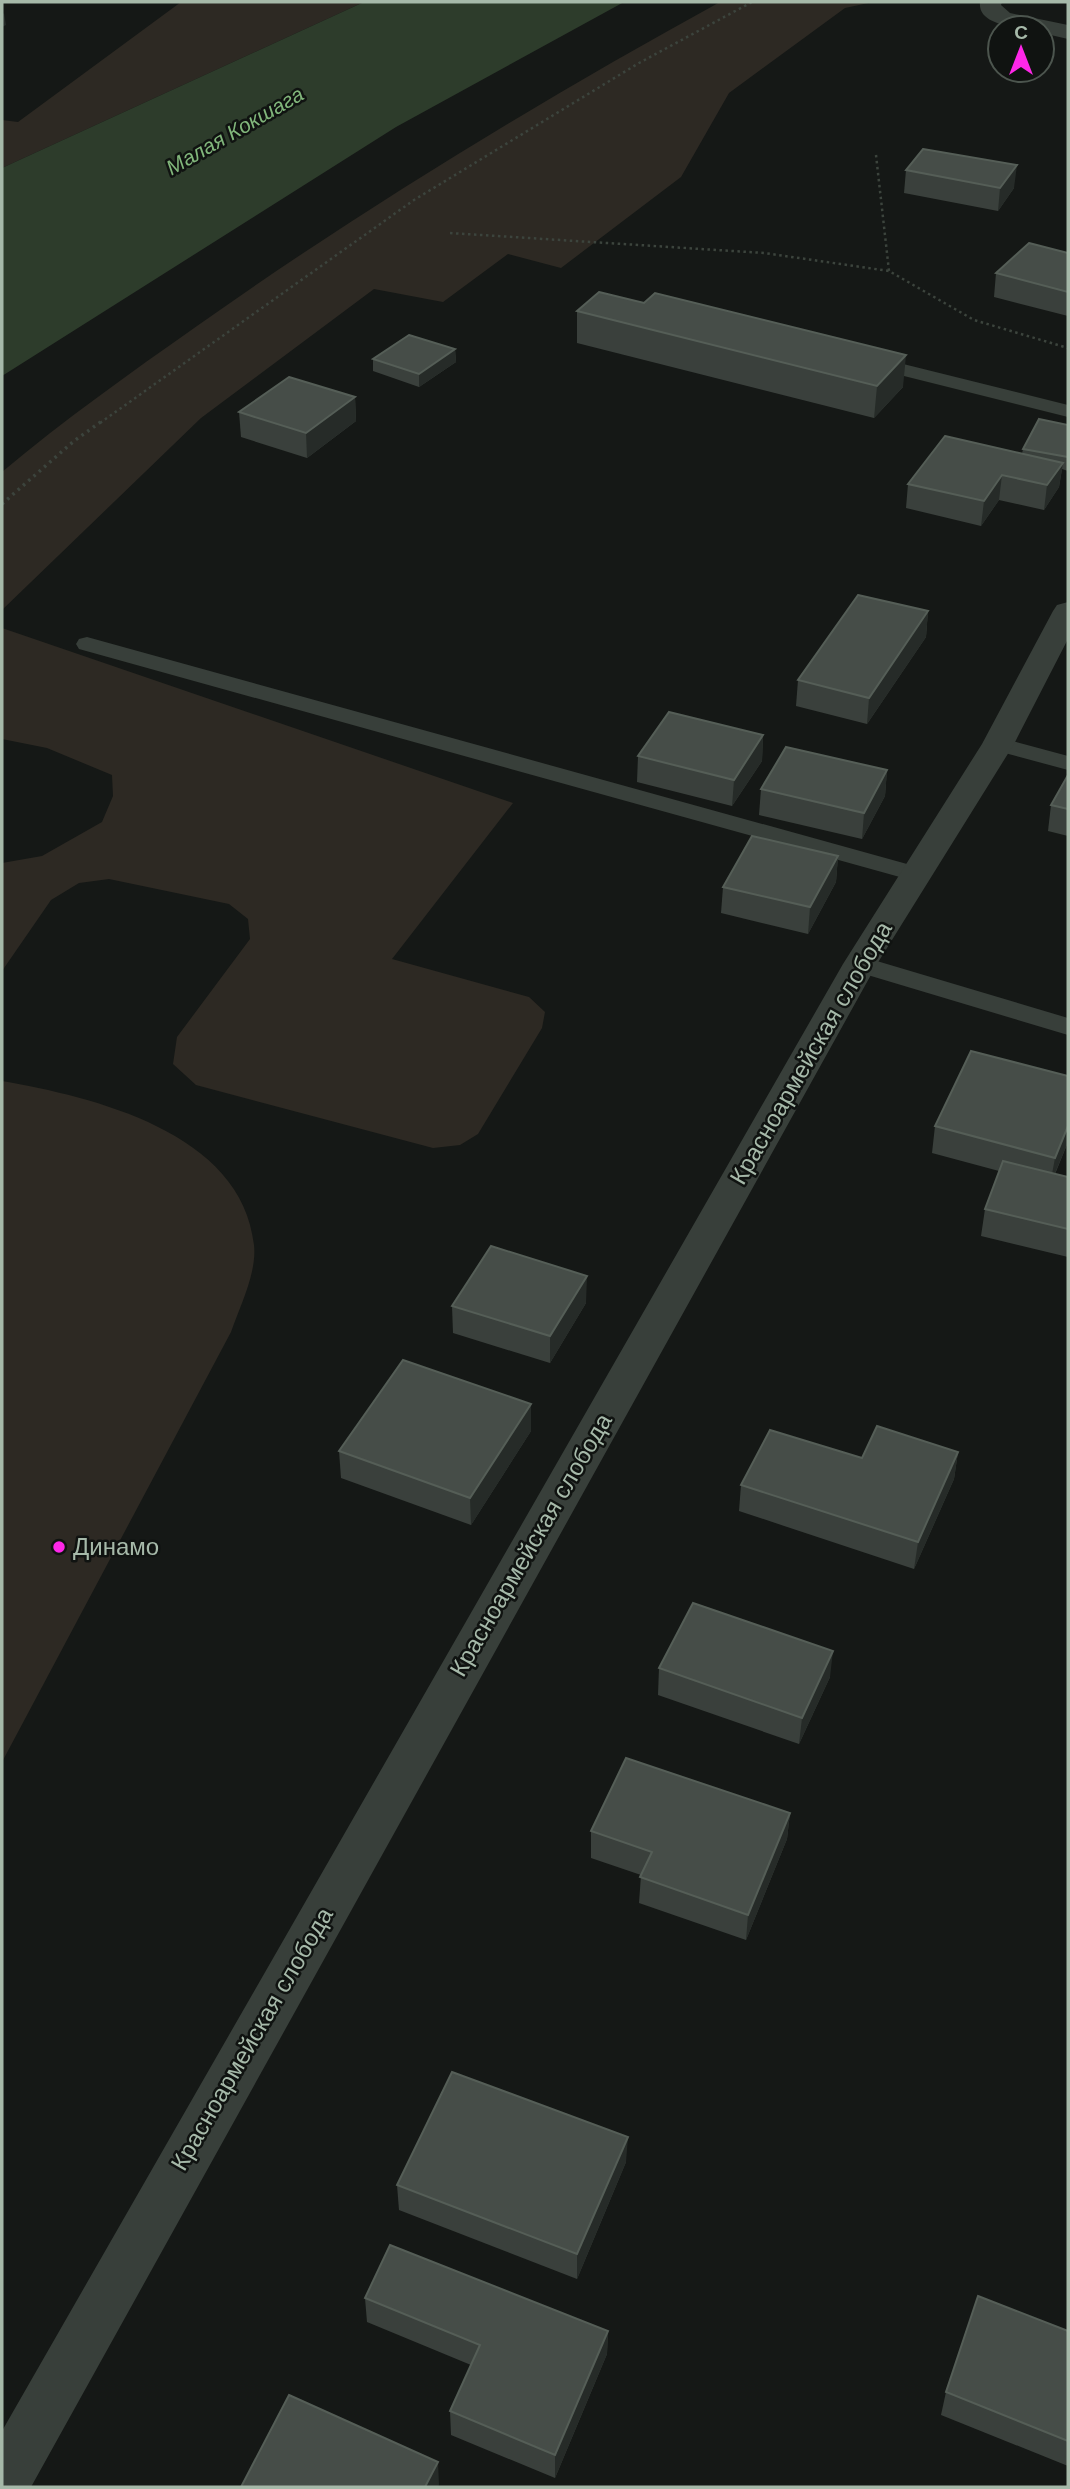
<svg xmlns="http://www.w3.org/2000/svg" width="1070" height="2489" viewBox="0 0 1070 2489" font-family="Arial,sans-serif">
	<rect width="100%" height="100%" fill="#151816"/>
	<g fill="#2d2923">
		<polygon points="181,2 364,2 2,168 2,120 18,122"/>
		<path d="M720,2H873L845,8L729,93L681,177L561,268L508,254L443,302L374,289L201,418L2,610V472C64,420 130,373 197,326C365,207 540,101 720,2Z"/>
		<polygon points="2,628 513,803 392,959 529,997 545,1012 542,1028 478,1134 460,1145 433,1148 196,1085 173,1064 177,1037 250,939 248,919 229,904 109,879 79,883 51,900 2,971 2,863 42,856 102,822 113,796 112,775 47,748 2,739"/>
		<path d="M2,1081C93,1097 242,1132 254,1245C257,1273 240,1306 231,1332L2,1762Z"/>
	</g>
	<polygon fill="#2d3c2b" points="364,2 624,2 396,127 2,376 2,168"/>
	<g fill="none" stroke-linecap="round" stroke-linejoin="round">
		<g stroke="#3c443d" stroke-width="2.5" stroke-dasharray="2.5 3.5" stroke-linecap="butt">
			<polyline points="876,155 889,271"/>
			<polyline points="450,233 764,253 889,271 974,320 1068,348"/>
			<polyline points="100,423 414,200 639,63 752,2"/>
		</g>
		<polyline stroke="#3c443d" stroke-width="3.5" stroke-dasharray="2.5 4.5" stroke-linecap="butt" points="2,504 74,441 102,421"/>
		<g fill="#383f3a" fill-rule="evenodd">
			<polygon points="867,355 1068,405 1068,417 860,365 857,361 860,357"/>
			<polygon points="87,637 925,869 928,874 925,879 916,881 907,879 79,649 76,644 79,639"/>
			<polygon points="998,737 1068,756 1068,770 990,749 986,744 990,739"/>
			<polygon points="860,956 1068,1018 1068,1035 851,970 847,964 851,958"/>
		</g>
		<g fill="#383f3a" fill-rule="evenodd">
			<path d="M980,2H1002L1001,5L1010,13L1068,25V39L1042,33V28C1025,28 977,28 980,2Z"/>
			<polygon points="1068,602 1068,639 1014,744 877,964 31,2487 2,2487 2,2431 843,964 982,744 1053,611 1057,605"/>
		</g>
	</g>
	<g fill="#3a403c">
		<polygon points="906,170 1014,188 998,211 904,193"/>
		<polygon points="1068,253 1068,316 994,297 996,273"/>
		<polygon points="577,311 903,387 874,418 577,343"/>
		<polygon points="455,349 456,362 419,387 373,371 373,359"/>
		<polygon points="355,397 356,421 307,458 241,437 239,412"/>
		<polygon points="1068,425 1068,471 1062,469 1059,487 1044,510 999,500 981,526 906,508 908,484 1022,454 1023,449"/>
		<polygon points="928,611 926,637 867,724 796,706 798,680"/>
		<polygon points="763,735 762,761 732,806 637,782 638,756"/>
		<polygon points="887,770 885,796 862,839 759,815 761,789"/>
		<polygon points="1068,775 1068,836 1048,831 1051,805"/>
		<polygon points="838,856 836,882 808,934 721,913 723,887"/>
		<polygon points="1068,1076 1068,1142 1055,1174 1068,1177 1068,1257 981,1236 985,1209 999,1171 932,1153 935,1126"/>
		<polygon points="586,1303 550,1363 453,1333 452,1306"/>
		<polygon points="531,1431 471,1525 341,1478 339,1451"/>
		<polygon points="958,1452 954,1479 914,1569 739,1511 741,1485 862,1458"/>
		<polygon points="659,1668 830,1677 799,1744 658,1695"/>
		<polygon points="790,1813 787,1839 746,1940 639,1903 641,1875 591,1858 591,1831"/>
		<polygon points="626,2162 577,2279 399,2210 397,2185"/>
		<polygon points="365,2298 608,2331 607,2354 555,2478 451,2435 450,2411 471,2365 367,2322"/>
		<polygon points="1068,2331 1068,2466 941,2415 946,2392"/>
	</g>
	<g fill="#262b28">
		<polygon points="4,13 6,25 2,27 2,15"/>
		<polygon points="1017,165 1014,188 998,211 1000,188"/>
		<polygon points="455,349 456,362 419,387 419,374"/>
		<polygon points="906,355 903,387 874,418 877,386"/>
		<polygon points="355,397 356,421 307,458 306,433"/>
		<polygon points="1063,463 1059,487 1044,510 1047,485"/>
		<polygon points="1002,475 999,500 981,526 984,501"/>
		<polygon points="928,611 926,637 867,724 869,698"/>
		<polygon points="763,735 762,761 732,806 734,780"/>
		<polygon points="887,770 885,796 862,839 864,813"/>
		<polygon points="838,856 836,882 808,934 810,907"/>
		<polygon points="1068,1126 1068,1142 1050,1185 1055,1158"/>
		<polygon points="587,1276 586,1303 550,1363 550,1336"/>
		<polygon points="531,1404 531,1431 471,1525 470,1498"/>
		<polygon points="958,1452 954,1479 914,1569 918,1542"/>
		<polygon points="833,1651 830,1677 799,1744 802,1718"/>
		<polygon points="790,1813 787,1839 746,1940 748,1915"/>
		<polygon points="628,2137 626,2162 577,2279 577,2254"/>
		<polygon points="608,2331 607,2354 555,2478 555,2455"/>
		<polygon points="438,2462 439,2485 438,2487 425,2487"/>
	</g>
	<g fill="#464d48" stroke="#555e57" stroke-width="2">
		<polygon points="923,149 1017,165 1000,188 906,170"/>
		<polygon points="1029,243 1068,253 1068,292 996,273"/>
		<polygon points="599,292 644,303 655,293 906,355 877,386 577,311"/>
		<polygon points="409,335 455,349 419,374 373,359"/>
		<polygon points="289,377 355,397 306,433 239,412"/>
		<polygon points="1039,419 1068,425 1068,457 1023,449"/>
		<polygon points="945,436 1063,463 1047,485 1002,475 984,501 908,484"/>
		<polygon points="858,595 928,611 869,698 798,680"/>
		<polygon points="669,712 763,735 734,780 638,756"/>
		<polygon points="786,747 887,770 864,813 761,789"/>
		<polygon points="1068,775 1068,809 1051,805"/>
		<polygon points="752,836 838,856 810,907 723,887"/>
		<polygon points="971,1051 1068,1076 1068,1126 1055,1158 935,1126"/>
		<polygon points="1003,1161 1068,1177 1068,1229 985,1209"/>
		<polygon points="491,1246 587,1276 550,1336 452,1306"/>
		<polygon points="403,1360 531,1404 470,1498 339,1451"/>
		<polygon points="877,1426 958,1452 918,1542 741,1485 770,1430 862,1458"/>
		<polygon points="693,1603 833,1651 802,1718 659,1668"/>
		<polygon points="626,1758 790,1813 748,1915 640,1877 652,1852 591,1831"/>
		<polygon points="452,2072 628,2137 577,2254 397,2185"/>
		<polygon points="390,2245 608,2331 555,2455 450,2411 480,2345 365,2298"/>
		<polygon points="978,2296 1068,2331 1068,2441 946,2392"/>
		<polygon points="289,2395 438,2462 425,2487 241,2487"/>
	</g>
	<circle fill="#fe27e8" stroke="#101311" stroke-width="2.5" cx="59" cy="1547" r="7"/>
	<g text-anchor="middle" stroke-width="5" stroke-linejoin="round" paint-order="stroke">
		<g font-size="21" font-style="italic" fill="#81b67b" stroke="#101311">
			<text transform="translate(235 131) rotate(-30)" y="7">Малая Кокшага</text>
		</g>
		<g font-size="24" fill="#a6b9a9" stroke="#101311">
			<text transform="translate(811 1053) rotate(-60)" y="8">Красноармейская слобода</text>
			<text transform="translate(531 1545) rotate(-60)" y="8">Красноармейская слобода</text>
			<text transform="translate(252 2039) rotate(-60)" y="8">Красноармейская слобода</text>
		</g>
		<g font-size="24" fill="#a6b9a9" stroke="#101311" text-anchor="start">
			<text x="73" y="1555">Динамо</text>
		</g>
	</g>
	<rect width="1070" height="2489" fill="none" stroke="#a6b9a9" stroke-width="7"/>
	<g transform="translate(1021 49)"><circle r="33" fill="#101311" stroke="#4c554e" stroke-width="2"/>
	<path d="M0-5L12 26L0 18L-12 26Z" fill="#fe27e8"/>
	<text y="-10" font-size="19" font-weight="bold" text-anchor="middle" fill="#a6b9a9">С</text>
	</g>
</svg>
